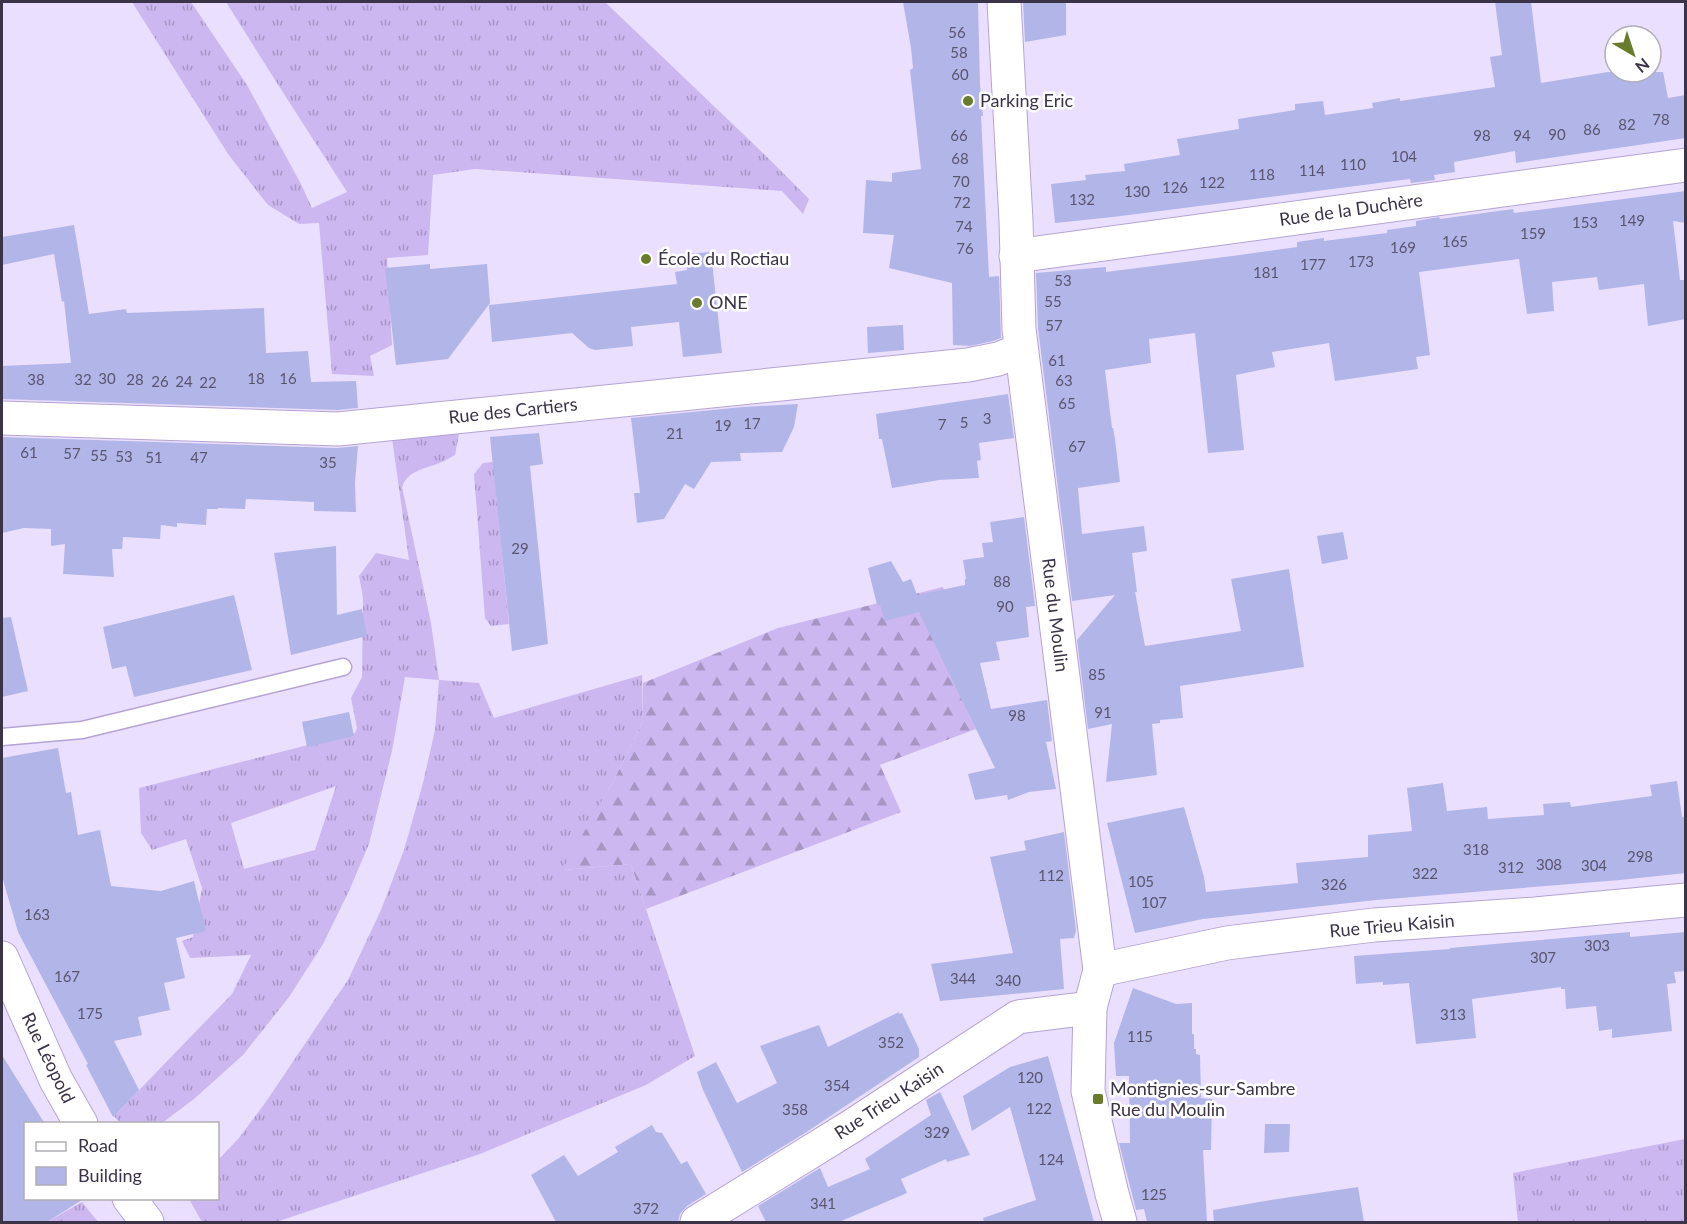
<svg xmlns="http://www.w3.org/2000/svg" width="1687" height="1224" viewBox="0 0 1687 1224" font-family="Lato,sans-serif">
	<defs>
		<pattern id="grass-tufts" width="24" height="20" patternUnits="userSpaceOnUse" patternTransform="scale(1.5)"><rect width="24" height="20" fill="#ccb7f0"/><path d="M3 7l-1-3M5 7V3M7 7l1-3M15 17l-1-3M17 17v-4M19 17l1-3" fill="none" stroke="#a795c4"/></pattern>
		<pattern id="forest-firs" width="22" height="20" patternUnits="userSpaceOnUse" patternTransform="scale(1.5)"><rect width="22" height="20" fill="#ccb7f0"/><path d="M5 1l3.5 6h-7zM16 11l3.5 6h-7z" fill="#a795c4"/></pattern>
	</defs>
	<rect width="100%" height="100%" fill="#ebdfff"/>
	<g fill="url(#grass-tufts)" fill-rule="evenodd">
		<polygon points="132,2 191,2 247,85 301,184 312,208 347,192 275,80 226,2 605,2 764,154 809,199 803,214 782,191 475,169 433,175 428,255 387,258 392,345 370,356 374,376 332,374 319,223 299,224 268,205 228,154"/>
		<path d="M459,434L455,455C449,458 443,462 437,464C423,469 408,471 402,487L431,623L439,680L479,683L494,718L642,675L643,721L613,782L563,870L631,864L695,1056L646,1085L480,1154L276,1222H202L189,1199L218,1198V1160L239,1138L265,1103L348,980L381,910L404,850L423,783L435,730L439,680L405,677L392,751L369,844L349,891L323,944L289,997L243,1055L194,1099L162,1123H120L114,1116L232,994L251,955L190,958L182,941L193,937L202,888L186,839L152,850L141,833L139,788L355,733L357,728L351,698L362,677L363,598L359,576L376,553L409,560L392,438ZM336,786L315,850L244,869L231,823Z"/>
		<polygon points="493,462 509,624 491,626 485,618 474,474 483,463"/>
		<polygon points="1685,1139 1685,1222 1518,1222 1513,1173"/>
		<polygon points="82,1202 98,1222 47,1222"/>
	</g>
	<polygon fill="url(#forest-firs)" points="943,587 987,690 960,695 976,729 880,765 901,812 646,909 631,864 562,870 613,782 643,721 643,683 778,628"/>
	<g fill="#b2b5e8">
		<polygon points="903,2 978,2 980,85 983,116 981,116 989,277 999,276 1001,338 993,341 970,346 953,345 952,283 889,268 894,235 863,233 866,180 892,182 892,173 921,169 910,70 913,68 911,48"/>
		<polygon points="1023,2 1066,2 1066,35 1025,42"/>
		<polygon points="1495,2 1531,2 1541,83 1608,72 1663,72 1668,98 1686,95 1686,138 1516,163 1515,151 1454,162 1455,172 1434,175 1435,180 1411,183 1410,179 1113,217 1055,223 1051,184 1086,180 1085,175 1125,171 1124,164 1180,155 1177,139 1239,129 1238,119 1295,110 1295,104 1323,101 1325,115 1373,108 1372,103 1400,98 1400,101 1495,87 1490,57 1502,55"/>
		<polygon points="1686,191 1686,223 1673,221 1680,280 1686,280 1686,319 1648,326 1644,284 1599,290 1597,277 1552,282 1554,311 1527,314 1519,259 1419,272 1430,355 1416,357 1418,369 1335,381 1329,343 1272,352 1275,367 1236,375 1244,450 1208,453 1195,333 1149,339 1151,363 1105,370 1112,428 1113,428 1115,439 1120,482 1078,488 1082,534 1144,526 1147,551 1132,553 1137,592 1135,592 1145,646 1241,631 1231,579 1289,569 1304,667 1180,686 1183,718 1160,720 1160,723 1152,724 1157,775 1106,782 1112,724 1088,729 1077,640 1115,595 1072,601 1038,328 1036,273 1106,267 1106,272 1232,256 1297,247 1297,242 1324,238 1324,241 1387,233 1387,230 1416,226 1416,221 1439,217 1440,219 1513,209 1514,213"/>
		<polygon points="74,225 89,314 126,309 127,313 264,308 266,353 308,351 311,382 356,381 358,408 337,410 2,399 2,366 71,363 64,301 62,302 54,254 2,265 2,237"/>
		<polygon points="711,252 722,353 683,357 679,322 631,327 633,346 595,350 589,348 572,333 492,342 489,305 677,284 675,272 687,270 685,254"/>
		<polygon points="430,264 430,269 487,264 490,303 448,359 396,365 385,268"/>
		<polygon points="903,325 904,350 868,353 867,327"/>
		<polygon points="1008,394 1014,438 979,443 981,460 977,461 979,478 939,480 892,488 882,439 879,439 876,414"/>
		<polygon points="798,404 794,427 782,452 740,453 741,461 711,462 694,489 685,484 664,519 637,523 634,493 640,493 631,418 743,407"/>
		<polygon points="539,433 543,464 530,466 548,644 512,651 490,437"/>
		<polygon points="2,437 337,448 358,446 355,483 356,512 314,511 314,502 246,499 245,509 218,508 218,509 207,509 206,525 177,523 177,527 161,525 160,539 123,537 122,549 112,549 114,577 63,574 65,544 51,546 51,529 24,528 2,533"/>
		<polygon points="1024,517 1035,606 1026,607 1029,637 996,642 1000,660 980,663 991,709 1047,700 1052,741 1046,742 1056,789 1029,792 1008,800 1007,795 975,800 968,774 995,768 919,612 885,621 880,605 877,605 868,568 891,561 903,582 911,579 917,595 965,585 965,579 966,579 963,560 984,557 982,543 993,542 990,522"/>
		<polygon points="1343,532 1348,559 1322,564 1317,536"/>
		<polygon points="336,546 337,615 362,609 367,636 291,655 274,553"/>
		<polygon points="234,595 252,670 134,697 126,666 112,669 103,627"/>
		<polygon points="11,617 28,691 2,697 2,618"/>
		<polygon points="349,712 354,736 307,747 302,722"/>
		<polygon points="58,748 66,793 71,792 78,835 100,830 111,886 161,891 194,881 206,931 176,938 185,978 164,983 170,1010 138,1017 142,1035 114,1041 139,1090 113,1117 86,1065 88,1064 18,932 2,876 2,758"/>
		<polygon points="1677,781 1682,817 1686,816 1686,873 1620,880 1376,900 1203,919 1135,933 1107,823 1184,807 1204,877 1206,892 1298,883 1296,863 1368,857 1368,835 1412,831 1407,788 1443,783 1447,811 1487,807 1488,819 1544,815 1543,804 1570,802 1571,807 1652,796 1650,785"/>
		<polygon points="1064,832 1076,930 1074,938 1060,939 1064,989 940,1001 931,964 1013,953 990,857 1026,850 1024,841"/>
		<polygon points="1630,932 1630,937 1686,932 1686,971 1674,972 1676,983 1667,984 1672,1031 1612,1038 1612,1029 1599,1031 1596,1006 1566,1009 1565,989 1561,989 1561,987 1472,999 1476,1038 1416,1044 1409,983 1383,985 1383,982 1356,984 1354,956 1450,949 1450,948"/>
		<polygon points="1133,988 1176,1004 1192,1003 1192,1034 1194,1034 1194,1049 1196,1049 1196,1054 1200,1055 1201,1098 1212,1099 1211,1150 1203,1150 1207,1222 1147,1222 1144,1209 1136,1210 1119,1143 1130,1143 1129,1076 1116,1076 1114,1043"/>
		<polygon points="899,1012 899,1014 902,1013 919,1049 919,1057 805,1133 742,1172 703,1090 697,1072 716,1062 737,1103 777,1083 760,1046 819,1025 828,1047"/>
		<polygon points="2,1055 45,1124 26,1124 26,1198 85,1198 47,1222 2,1222"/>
		<polygon points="1048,1056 1094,1222 984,1222 983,1218 1036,1200 1010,1107 972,1131 963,1096 1010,1067"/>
		<polygon points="940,1092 970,1155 947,1162 946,1159 901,1179 907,1193 839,1222 766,1222 758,1206 820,1168 828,1187 870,1169 865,1159 931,1115 926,1100"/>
		<polygon points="1265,1124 1290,1124 1289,1152 1264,1153"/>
		<polygon points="652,1125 656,1132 662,1133 681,1164 687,1161 706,1194 687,1206 680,1214 678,1222 556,1222 531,1175 564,1155 578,1176 618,1152 615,1147"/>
		<polygon points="1358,1187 1364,1222 1214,1222 1213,1210 1271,1200"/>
	</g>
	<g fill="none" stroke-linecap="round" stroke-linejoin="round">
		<g stroke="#b5a3d4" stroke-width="19">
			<polyline id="service" points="2,737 82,730 343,667"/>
		</g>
		<g stroke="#b5a3d4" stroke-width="35">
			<g id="minor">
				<polyline points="1004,2 1016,221 1019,329 1100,970 1090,1008 1088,1091 1112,1194 1120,1222"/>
				<polyline points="1016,256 1686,165"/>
				<polyline points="2,418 338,429 968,365 998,359 1021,350"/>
				<polyline points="2,958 56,1080 81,1124"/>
				<polyline points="1100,970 1227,943 1374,925 1535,914 1686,900"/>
				<polyline points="129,1198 147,1222"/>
				<polyline points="697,1222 852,1126 1018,1017 1090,1008"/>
			</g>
		</g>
		<use href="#service" stroke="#fff" stroke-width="16"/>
		<use href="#minor" stroke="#fff" stroke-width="33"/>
	</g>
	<g fill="#687c2c" stroke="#fff" stroke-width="2">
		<circle cx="968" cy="101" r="6"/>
		<circle cx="646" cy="259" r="6"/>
		<circle cx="697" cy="303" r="6"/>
		<rect x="1092" y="1093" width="12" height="12" rx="3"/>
	</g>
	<g text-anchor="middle" stroke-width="5" stroke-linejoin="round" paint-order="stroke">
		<g font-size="15" fill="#59546f">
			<text x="957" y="38">56</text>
			<text x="959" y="58">58</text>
			<text x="960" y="80">60</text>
			<text x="1661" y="125">78</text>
			<text x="1627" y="130">82</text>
			<text x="1592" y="135">86</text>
			<text x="1557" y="140">90</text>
			<text x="959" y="141">66</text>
			<text x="1482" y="141">98</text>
			<text x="1522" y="141">94</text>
			<text x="1404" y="162">104</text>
			<text x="960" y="164">68</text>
			<text x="1353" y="170">110</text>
			<text x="1312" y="176">114</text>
			<text x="1262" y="180">118</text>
			<text x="961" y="187">70</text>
			<text x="1212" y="188">122</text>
			<text x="1175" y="193">126</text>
			<text x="1137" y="197">130</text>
			<text x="1082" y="205">132</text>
			<text x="962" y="208">72</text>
			<text x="1632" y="226">149</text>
			<text x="1585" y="228">153</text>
			<text x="964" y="232">74</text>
			<text x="1533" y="239">159</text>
			<text x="1455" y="247">165</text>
			<text x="1403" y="253">169</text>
			<text x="965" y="254">76</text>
			<text x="1361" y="267">173</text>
			<text x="1313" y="270">177</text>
			<text x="1266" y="278">181</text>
			<text x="1063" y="286">53</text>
			<text x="1053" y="307">55</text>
			<text x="1054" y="331">57</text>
			<text x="1057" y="366">61</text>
			<text x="107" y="384">30</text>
			<text x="256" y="384">18</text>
			<text x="288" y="384">16</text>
			<text x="36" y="385">38</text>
			<text x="83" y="385">32</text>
			<text x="135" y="385">28</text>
			<text x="1064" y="386">63</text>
			<text x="160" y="387">26</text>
			<text x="184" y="387">24</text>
			<text x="208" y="388">22</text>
			<text x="1067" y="409">65</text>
			<text x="987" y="424">3</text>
			<text x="964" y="428">5</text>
			<text x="752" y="429">17</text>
			<text x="942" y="430">7</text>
			<text x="723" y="431">19</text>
			<text x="675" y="439">21</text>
			<text x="1077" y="452">67</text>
			<text x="29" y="458">61</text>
			<text x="72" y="459">57</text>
			<text x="99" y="461">55</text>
			<text x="124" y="462">53</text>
			<text x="154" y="463">51</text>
			<text x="199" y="463">47</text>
			<text x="328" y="468">35</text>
			<text x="520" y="554">29</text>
			<text x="1002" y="587">88</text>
			<text x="1005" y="612">90</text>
			<text x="1097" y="680">85</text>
			<text x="1103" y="718">91</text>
			<text x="1017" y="721">98</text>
			<text x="1476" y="855">318</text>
			<text x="1640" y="862">298</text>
			<text x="1549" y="870">308</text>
			<text x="1594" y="871">304</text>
			<text x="1511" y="873">312</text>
			<text x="1425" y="879">322</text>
			<text x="1051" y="881">112</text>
			<text x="1141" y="887">105</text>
			<text x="1334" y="890">326</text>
			<text x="1154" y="908">107</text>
			<text x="37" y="920">163</text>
			<text x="1597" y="951">303</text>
			<text x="1543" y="963">307</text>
			<text x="67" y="982">167</text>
			<text x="963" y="984">344</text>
			<text x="1008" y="986">340</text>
			<text x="90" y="1019">175</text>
			<text x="1453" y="1020">313</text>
			<text x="1140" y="1042">115</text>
			<text x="891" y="1048">352</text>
			<text x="1030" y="1083">120</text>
			<text x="837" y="1091">354</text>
			<text x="1039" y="1114">122</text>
			<text x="795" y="1115">358</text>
			<text x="937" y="1138">329</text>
			<text x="1051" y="1165">124</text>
			<text x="1154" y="1200">125</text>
			<text x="823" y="1209">341</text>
			<text x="646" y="1214">372</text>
		</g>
		<g font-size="18" fill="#3b3347" stroke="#fff" text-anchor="start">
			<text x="980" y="107">Parking Eric</text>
			<text x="658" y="265">École du Roctiau</text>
			<text x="709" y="309">ONE</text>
			<text x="1110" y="1095">Montignies-sur-Sambre<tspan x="1110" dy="21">Rue du Moulin</tspan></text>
		</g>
		<g font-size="18" fill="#3b3347" stroke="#fff">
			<text transform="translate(1351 210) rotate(-8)" y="6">Rue de la Duchère</text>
			<text transform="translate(513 411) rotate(-6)" y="6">Rue des Cartiers</text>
			<text transform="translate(1055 615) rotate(83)" y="6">Rue du Moulin</text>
			<text transform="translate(1392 926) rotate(-5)" y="6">Rue Trieu Kaisin</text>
			<text transform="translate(48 1058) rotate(64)" y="6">Rue Léopold</text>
			<text transform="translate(889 1101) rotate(-33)" y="6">Rue Trieu Kaisin</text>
		</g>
	</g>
	<rect width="1687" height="1224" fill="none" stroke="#3b3347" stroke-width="6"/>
	<rect x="24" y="1122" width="195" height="78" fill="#ffffff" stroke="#b1adb5" stroke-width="1.5"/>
	<rect x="36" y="1142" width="30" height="9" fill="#ffffff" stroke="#b1adb5" stroke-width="1.5"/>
	<text x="78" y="1152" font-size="18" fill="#3b3347">Road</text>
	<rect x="36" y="1167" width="30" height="18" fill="#b2b5e8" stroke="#b1adb5" stroke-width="1.5"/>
	<text x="78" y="1182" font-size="18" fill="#3b3347">Building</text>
	<g transform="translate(1633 54) rotate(141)"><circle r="28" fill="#ffffff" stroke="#b1adb5" stroke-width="1.5"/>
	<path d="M0-4.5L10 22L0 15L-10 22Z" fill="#687c2c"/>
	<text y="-9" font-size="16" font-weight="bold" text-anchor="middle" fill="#3b3347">N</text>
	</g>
</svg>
